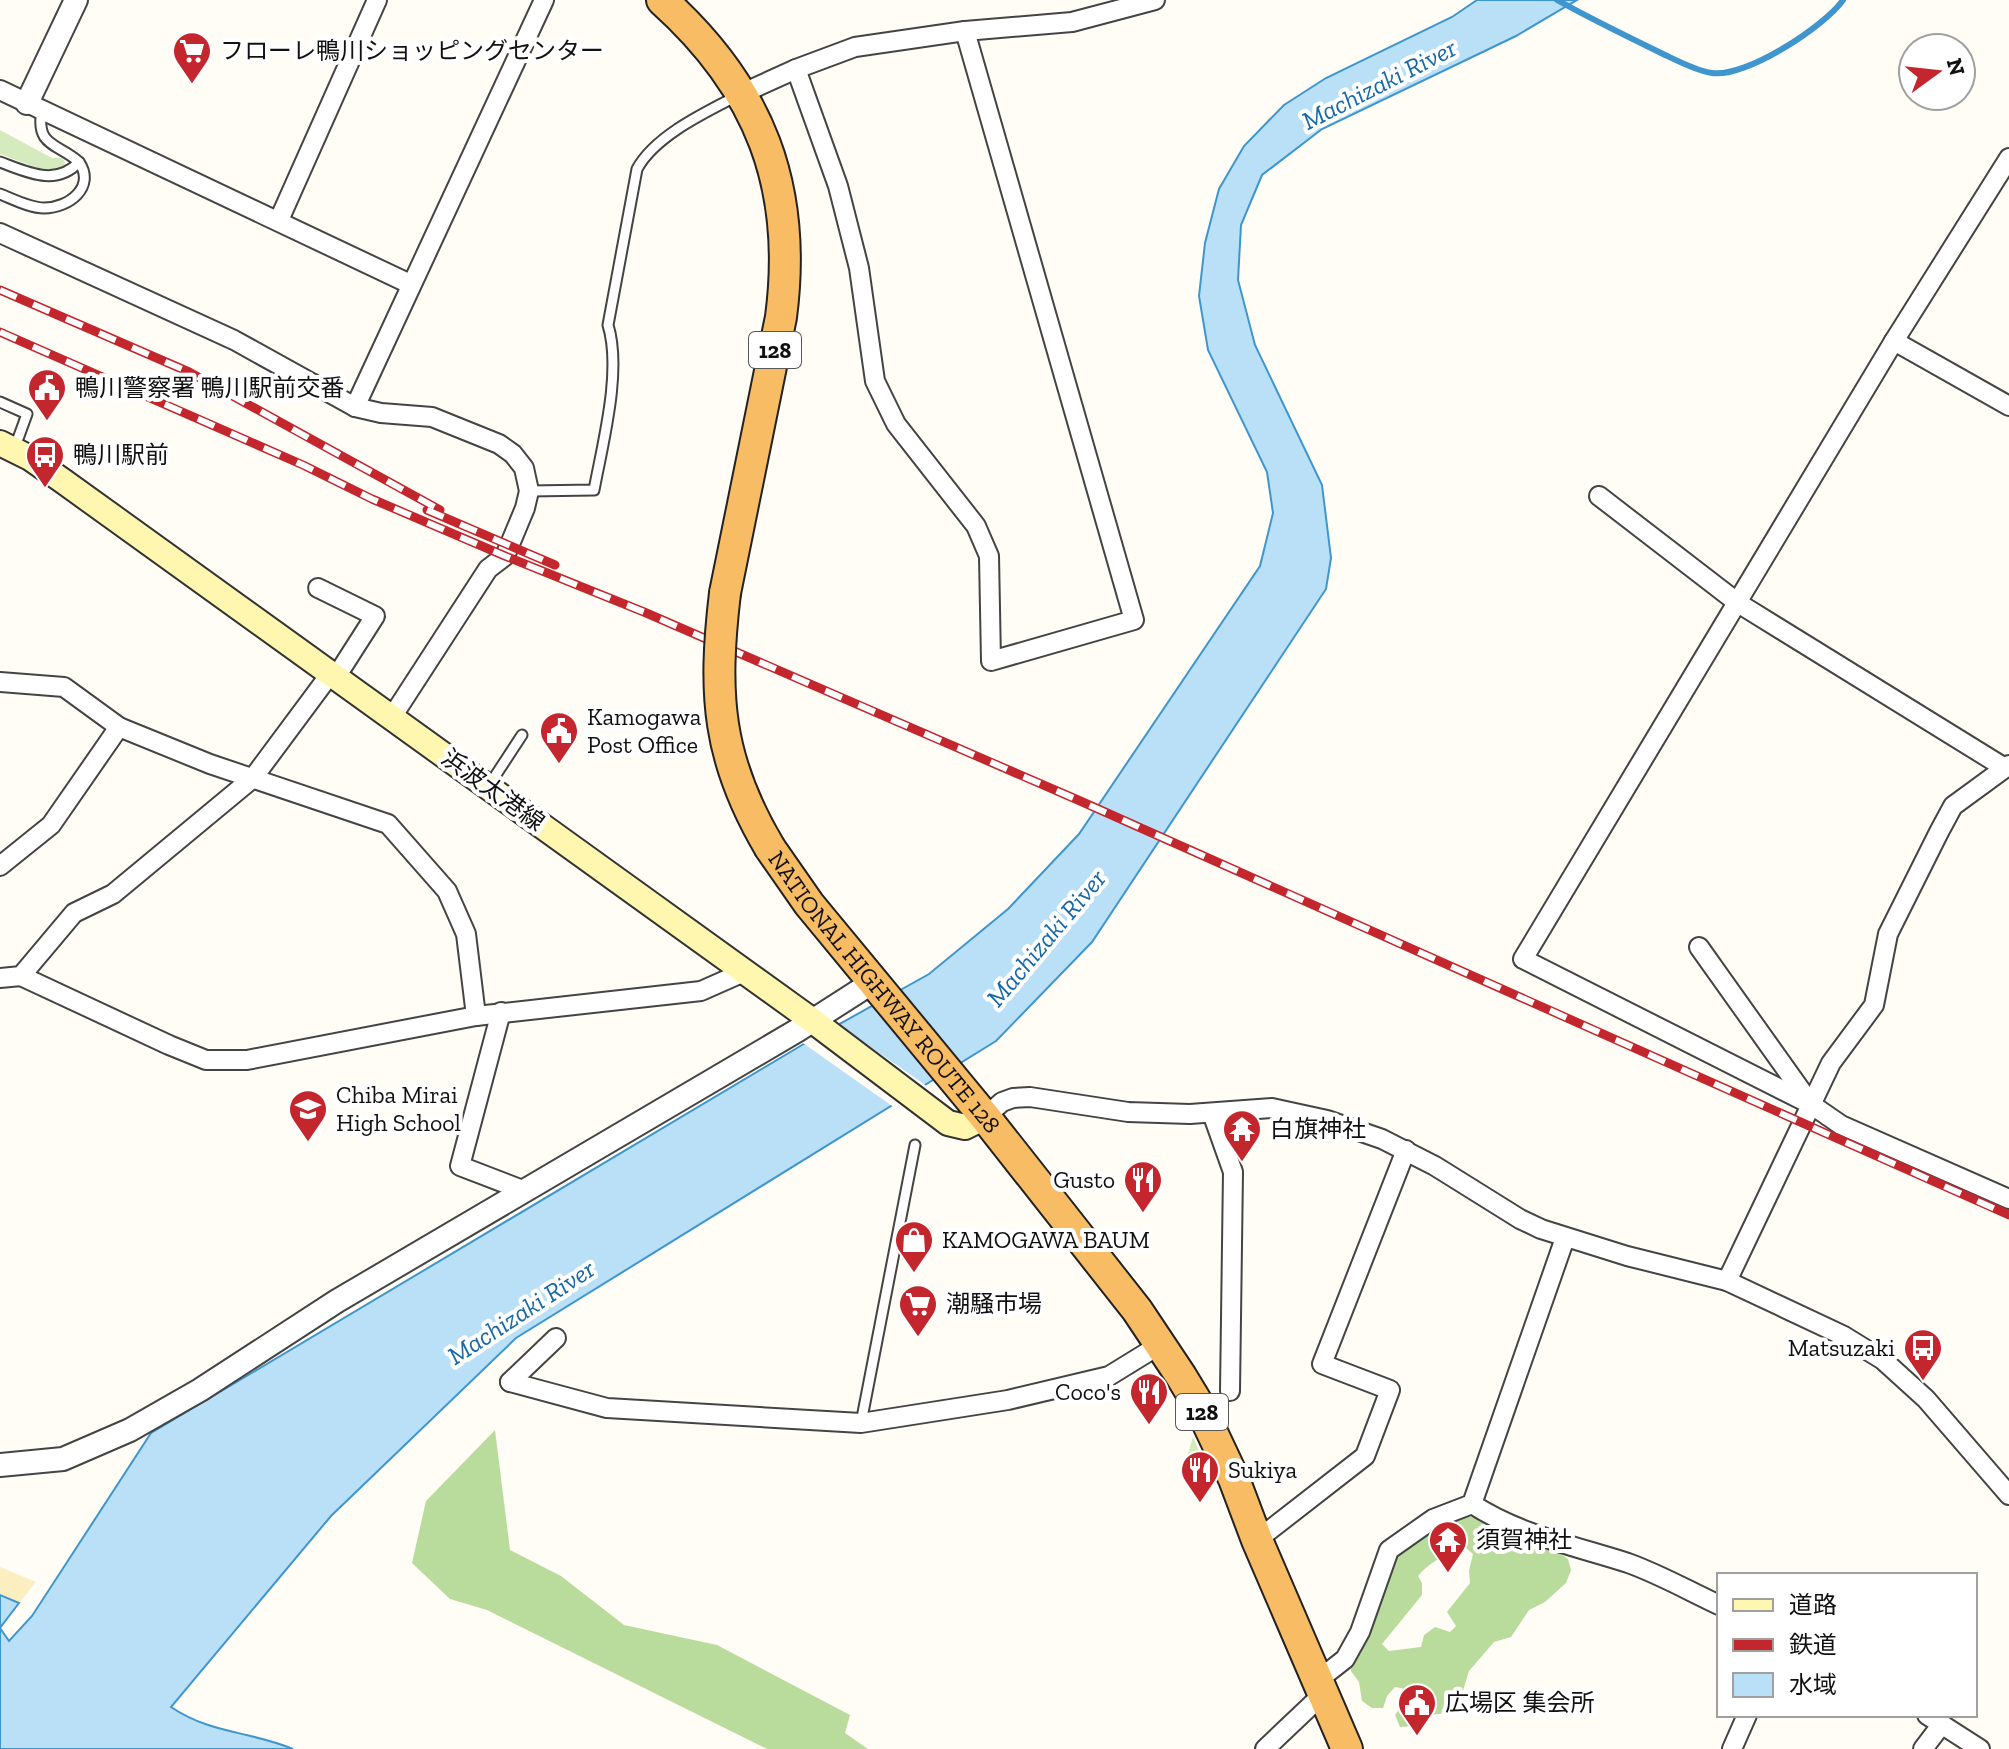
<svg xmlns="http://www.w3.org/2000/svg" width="2009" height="1749" viewBox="0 0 2009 1749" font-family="'Zilla Slab','Noto Sans JP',serif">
	<rect width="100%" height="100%" fill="#fffdf5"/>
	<g fill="#d5ebbd">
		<polygon points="0,130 52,158 62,158 65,162 64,168 43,170 0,154"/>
		<polygon points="1193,1437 1207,1470 1208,1473 1183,1470"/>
	</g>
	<g fill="#b9dc9c" fill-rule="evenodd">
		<polygon points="495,1430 510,1550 561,1576 624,1625 717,1645 850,1715 845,1733 868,1749 767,1749 487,1610 450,1599 412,1563 426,1501"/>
		<path d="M1460,1517H1477L1491,1523L1505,1541L1516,1547L1556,1551L1568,1559L1571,1570L1566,1583L1545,1602L1529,1610L1511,1637L1494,1642L1469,1671L1462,1694L1453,1708L1440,1714L1427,1715L1414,1726L1400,1727L1395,1715L1408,1698L1406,1689L1395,1687L1387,1696L1383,1708H1372L1362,1701L1359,1682L1351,1671C1356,1644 1385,1564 1405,1545C1421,1530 1438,1523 1460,1517ZM1466,1548L1473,1554L1469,1571L1470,1583L1447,1612L1456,1626L1450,1632L1435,1627L1424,1635L1421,1647L1389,1651L1382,1644L1422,1595V1583L1418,1576C1426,1565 1452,1549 1466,1548Z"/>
	</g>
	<polygon fill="#fbeec1" points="0,1567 36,1582 19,1603 0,1595"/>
	<path fill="#b9e0f7" stroke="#3f96cf" stroke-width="2" d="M1477,0H1577L1516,36L1322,129L1262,175L1241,225L1238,280L1255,345L1322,485L1331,558L1326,589L1092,942L996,1041L516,1338L331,1516L171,1707C211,1734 250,1731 293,1749H0V1595L19,1603L0,1628L9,1641L32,1616L151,1433L802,1045L929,974L1008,909L1079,834L1260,566L1273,513L1267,472L1208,350L1199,296L1205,243L1219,189L1244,146L1284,105L1326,78L1452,17Z"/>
	<polygon fill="#fffdf5" points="835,1022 928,1087 895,1108 800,1041"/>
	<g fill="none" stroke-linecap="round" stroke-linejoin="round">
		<path stroke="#3f96cf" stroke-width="6" d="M1557,0C1591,19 1626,36 1661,53C1676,60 1696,71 1712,73C1746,78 1825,26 1843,0"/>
		<g stroke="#444" stroke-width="13">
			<g id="service">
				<path d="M0,162C27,172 56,187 79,162"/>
				<path d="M0,194C13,199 30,208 44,208C69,208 96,187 79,162C58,143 35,147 42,110"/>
				<polyline points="0,402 27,414 15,447"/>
				<path d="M529,491L594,490C603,442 622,371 608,325L637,169C655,136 704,113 737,96"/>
				<polyline points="488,787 522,735"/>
				<polyline points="861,1423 915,1145"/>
			</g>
		</g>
		<g stroke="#444" stroke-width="22">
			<g id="minor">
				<polyline points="796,69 838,186 859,268 875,381 896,424 976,526 989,556 991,661 1134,620 965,31"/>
				<polyline points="0,90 410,284"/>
				<polyline points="741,94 796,69 855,47 965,31 1072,22 1155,0"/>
				<polyline points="2009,158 1894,341 1523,959 1812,1105 1841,1125 2009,1199"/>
				<polyline points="279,220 377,0"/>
				<polyline points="0,233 234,340 355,407 381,413 432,417 499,444 513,454 524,468 529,491 525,508 505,556 488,569 392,717"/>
				<polyline points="1894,341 2009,406"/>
				<polyline points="355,407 544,0"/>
				<polyline points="1599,496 1738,603 2005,768"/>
				<polyline points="318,588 375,616 336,677"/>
				<polyline points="0,682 64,687 119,727 210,764 388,824 447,891 466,934 476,1016"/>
				<polyline points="0,866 51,825 119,727"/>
				<polyline points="1699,947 1810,1103"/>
				<polyline points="21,976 169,1045 206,1060 247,1060 476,1016 701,991 744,972"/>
				<polyline points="0,978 21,976 74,913 113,894 253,778 331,673"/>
				<polyline points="501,1012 460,1166 525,1191"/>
				<polyline points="1212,1113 1233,1172 1230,1391"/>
				<polyline points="985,1117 1002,1102 1013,1098 1030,1097 1128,1112 1190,1114 1272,1108 1327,1120 1382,1139 1435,1166 1520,1219 1541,1229 1627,1256 1727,1281 1844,1336 1883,1360 1926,1399 2009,1495"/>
				<polyline points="1727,1281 1831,1063 1874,1005 1888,934 1939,832 1953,806 2009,765"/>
				<polyline points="510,1382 607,1408 861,1423 1008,1400 1109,1376 1161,1344"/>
				<polyline points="510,1382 556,1338"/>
				<path d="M1472,1504C1520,1535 1575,1546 1628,1563C1659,1574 1689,1591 1719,1605"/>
				<polyline points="1257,1540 1365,1456 1390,1390 1322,1364 1406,1150"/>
				<polyline points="1317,1681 1345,1659 1360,1632 1389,1550 1433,1519 1472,1504 1565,1238"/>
				<polyline points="1927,1715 1980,1749"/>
				<polyline points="1265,1749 1323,1694"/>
				<polyline points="1732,1749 1747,1715"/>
				<polyline points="1923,1749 1942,1724"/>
			</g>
		</g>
		<g stroke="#444" stroke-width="26">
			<g id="tertiary">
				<polyline points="27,103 76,0"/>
				<polyline points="0,1465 63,1459 130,1430 200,1390 337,1301 798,1030 873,982"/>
			</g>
		</g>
		<g stroke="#333" stroke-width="28">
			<polyline id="secondary" points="0,443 30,458 63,481 813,1021 948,1123 965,1127 985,1117"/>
		</g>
		<g stroke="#222" stroke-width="34">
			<g id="trunk">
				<path d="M662,0C760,88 798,187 781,317L725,593"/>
				<path id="s1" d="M770,848L809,904L985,1117L1137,1310L1181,1376L1201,1409L1234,1479L1257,1540L1347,1749"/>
			</g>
		</g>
		<use href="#service" stroke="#fff" stroke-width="9"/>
		<use href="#minor" stroke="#fff" stroke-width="18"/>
		<use href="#tertiary" stroke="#fff" stroke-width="22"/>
		<use href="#secondary" stroke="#fff6b0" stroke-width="24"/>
		<use href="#trunk" stroke="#f7bc64" stroke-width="30"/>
		<g stroke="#c4262e" stroke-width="9">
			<g id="rail">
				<polyline points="0,290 189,372 440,510"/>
				<polyline points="0,332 303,465 372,499 505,556 644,612 1078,800 2009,1215"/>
				<polyline points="427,510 555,565"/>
			</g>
		</g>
		<use href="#rail" stroke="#fff" stroke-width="6" stroke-dasharray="18" stroke-linecap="butt"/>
		<g stroke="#222" stroke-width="34" stroke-linecap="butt">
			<path id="trunk-bridge" d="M725,593C713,694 717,759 770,848"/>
		</g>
		<use href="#trunk-bridge" stroke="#f7bc64" stroke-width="30"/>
	</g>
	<defs>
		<g id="supermarket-pin" transform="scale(2)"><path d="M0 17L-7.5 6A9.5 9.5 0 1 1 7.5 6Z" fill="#c4262e" stroke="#fff"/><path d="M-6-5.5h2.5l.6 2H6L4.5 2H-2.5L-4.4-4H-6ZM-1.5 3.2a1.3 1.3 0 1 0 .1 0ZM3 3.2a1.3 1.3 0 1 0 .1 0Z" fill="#fff"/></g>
		<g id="civic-pin" transform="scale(2)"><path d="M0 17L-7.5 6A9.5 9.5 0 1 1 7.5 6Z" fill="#c4262e" stroke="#fff"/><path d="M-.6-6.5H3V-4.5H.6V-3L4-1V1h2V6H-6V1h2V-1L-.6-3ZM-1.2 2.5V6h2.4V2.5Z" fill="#fff"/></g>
		<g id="bus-pin" transform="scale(2)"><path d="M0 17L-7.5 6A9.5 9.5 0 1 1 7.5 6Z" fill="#c4262e" stroke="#fff"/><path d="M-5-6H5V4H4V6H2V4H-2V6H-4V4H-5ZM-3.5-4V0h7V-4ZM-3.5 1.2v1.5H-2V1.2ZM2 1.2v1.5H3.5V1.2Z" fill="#fff"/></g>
		<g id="school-pin" transform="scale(2)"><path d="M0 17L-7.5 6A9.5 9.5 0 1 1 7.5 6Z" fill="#c4262e" stroke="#fff"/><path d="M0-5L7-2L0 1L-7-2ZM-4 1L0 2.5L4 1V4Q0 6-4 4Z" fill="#fff"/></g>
		<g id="temple-pin" transform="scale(2)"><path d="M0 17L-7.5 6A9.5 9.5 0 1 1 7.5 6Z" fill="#c4262e" stroke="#fff"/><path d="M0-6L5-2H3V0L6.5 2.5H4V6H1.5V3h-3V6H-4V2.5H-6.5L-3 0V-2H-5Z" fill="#fff"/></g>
		<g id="restaurant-pin" transform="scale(2)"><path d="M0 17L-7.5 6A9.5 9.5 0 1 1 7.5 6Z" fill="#c4262e" stroke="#fff"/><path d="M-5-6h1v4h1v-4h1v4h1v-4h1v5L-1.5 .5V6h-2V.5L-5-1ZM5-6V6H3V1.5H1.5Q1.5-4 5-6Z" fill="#fff"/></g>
		<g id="shop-pin" transform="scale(2)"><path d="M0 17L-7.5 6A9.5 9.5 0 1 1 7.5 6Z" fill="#c4262e" stroke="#fff"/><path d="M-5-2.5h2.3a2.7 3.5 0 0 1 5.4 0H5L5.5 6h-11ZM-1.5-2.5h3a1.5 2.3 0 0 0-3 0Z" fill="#fff"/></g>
	</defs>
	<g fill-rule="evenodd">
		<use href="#supermarket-pin" x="192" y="51"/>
		<use href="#civic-pin" x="47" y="388"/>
		<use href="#bus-pin" x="45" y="455"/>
		<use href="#civic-pin" x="559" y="731"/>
		<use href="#school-pin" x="308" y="1109"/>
		<use href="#temple-pin" x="1242" y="1129"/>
		<use href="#restaurant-pin" x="1143" y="1180"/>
		<use href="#shop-pin" x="914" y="1240"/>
		<use href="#supermarket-pin" x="918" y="1304"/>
		<use href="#bus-pin" x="1923" y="1348"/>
		<use href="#restaurant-pin" x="1149" y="1392"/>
		<use href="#restaurant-pin" x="1200" y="1470"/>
		<use href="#temple-pin" x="1448" y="1540"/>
		<use href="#civic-pin" x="1417" y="1703"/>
	</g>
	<g text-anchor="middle" stroke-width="8" stroke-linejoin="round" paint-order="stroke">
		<g fill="#fff" stroke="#585858" stroke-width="2">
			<rect x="749" y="332" width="52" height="36" rx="6"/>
			<rect x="1176" y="1394" width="52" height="36" rx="6"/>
		</g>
		<g font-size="22" font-weight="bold" fill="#111">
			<text x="775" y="358">128</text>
			<text x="1202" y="1420">128</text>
		</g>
		<g font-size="24" fill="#111" stroke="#fff" text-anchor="start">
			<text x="220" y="59">フローレ鴨川ショッピングセンター</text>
			<text x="75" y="396">鴨川警察署 鴨川駅前交番</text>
			<text x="73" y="463">鴨川駅前</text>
			<text x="587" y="725">Kamogawa<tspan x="587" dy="28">Post Office</tspan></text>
			<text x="336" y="1103">Chiba Mirai<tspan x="336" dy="28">High School</tspan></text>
			<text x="1270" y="1137">白旗神社</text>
			<text x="1115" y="1188" text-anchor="end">Gusto</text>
			<text x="942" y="1248">KAMOGAWA BAUM</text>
			<text x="946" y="1312">潮騒市場</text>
			<text x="1895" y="1356" text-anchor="end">Matsuzaki</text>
			<text x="1121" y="1400" text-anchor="end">Coco's</text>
			<text x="1228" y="1478">Sukiya</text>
			<text x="1476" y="1548">須賀神社</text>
			<text x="1445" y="1711">広場区 集会所</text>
		</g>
		<g font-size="24" fill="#111" stroke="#fff">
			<text transform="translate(493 790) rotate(36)" y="8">浜波太港線</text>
			<text dy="8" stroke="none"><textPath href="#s1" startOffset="184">NATIONAL HIGHWAY ROUTE 128</textPath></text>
		</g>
		<g font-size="26" font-style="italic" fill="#1768a6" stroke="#fff">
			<text transform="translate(1379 84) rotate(-27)" y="9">Machizaki River</text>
			<text transform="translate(1046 938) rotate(-50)" y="9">Machizaki River</text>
			<text transform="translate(521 1312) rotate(-33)" y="9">Machizaki River</text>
		</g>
	</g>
	<rect x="1717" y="1573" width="260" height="144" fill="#ffffff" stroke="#a0a0a0" stroke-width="2"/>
	<rect x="1733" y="1599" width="40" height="12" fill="#fff6b0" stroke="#a0a0a0" stroke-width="2"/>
	<text x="1789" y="1613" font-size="24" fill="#111111">道路</text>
	<rect x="1733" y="1639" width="40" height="12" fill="#c4262e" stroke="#a0a0a0" stroke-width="2"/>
	<text x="1789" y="1653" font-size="24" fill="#111111">鉄道</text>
	<rect x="1733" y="1673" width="40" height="24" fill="#b9e0f7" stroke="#a0a0a0" stroke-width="2"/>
	<text x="1789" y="1693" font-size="24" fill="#111111">水域</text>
	<g transform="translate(1937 72) rotate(75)"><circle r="38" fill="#ffffff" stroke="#a0a0a0" stroke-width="2"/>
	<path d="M0-6L14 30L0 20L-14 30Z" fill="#c4262e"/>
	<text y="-12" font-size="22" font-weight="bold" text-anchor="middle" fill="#111111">N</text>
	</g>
</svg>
